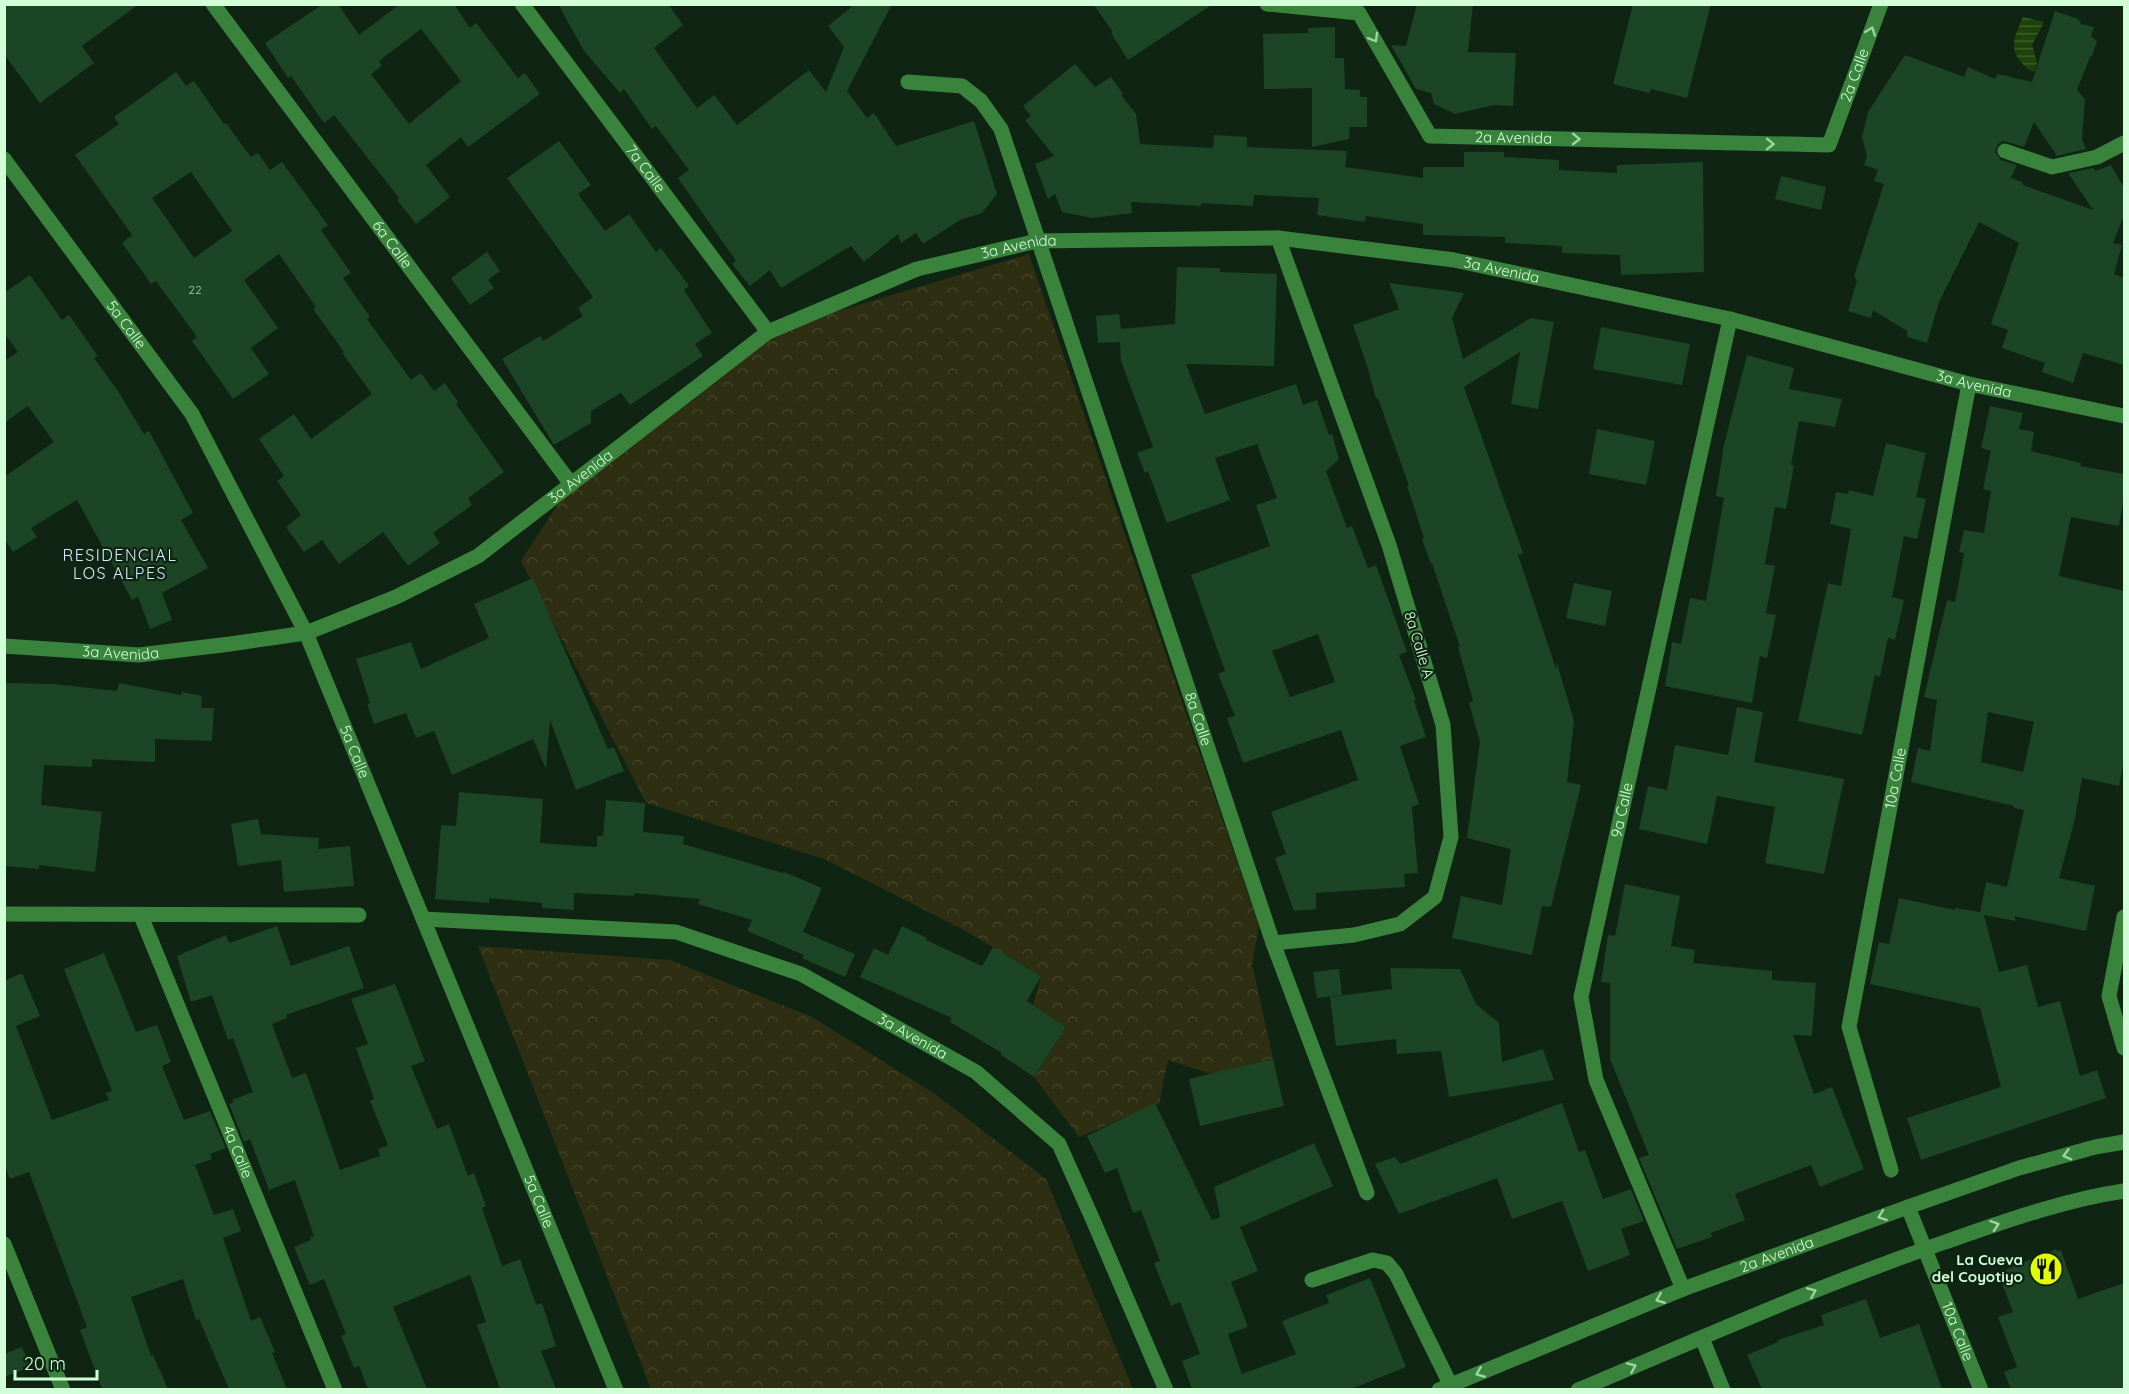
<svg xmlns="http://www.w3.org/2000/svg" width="2129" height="1394" viewBox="0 0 2129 1394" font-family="Quicksand,sans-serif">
	<defs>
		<pattern id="park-crowns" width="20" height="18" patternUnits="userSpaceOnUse" patternTransform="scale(1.5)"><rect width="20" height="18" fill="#2e2e12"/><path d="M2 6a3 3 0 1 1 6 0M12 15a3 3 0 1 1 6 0" fill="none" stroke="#424328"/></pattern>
		<pattern id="water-rules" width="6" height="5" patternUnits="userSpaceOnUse" patternTransform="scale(1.5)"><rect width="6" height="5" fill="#1e420a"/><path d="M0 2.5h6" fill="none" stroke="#3e5e2d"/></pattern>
	</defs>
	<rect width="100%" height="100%" fill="#0f2412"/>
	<g fill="url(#park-crowns)">
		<polygon points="1029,254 1259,926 1252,964 1273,1059 1211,1074 1168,1060 1159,1104 1079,1137 1034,1077 1066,1027 1033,1005 1041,976 962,929 824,859 646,803 521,561 571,484 768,332"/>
		<polygon points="478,946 670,960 812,1017 935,1094 1046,1179 1133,1389 651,1389"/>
	</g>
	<path fill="url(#water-rules)" d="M2023,17L2044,22L2032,45L2037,62L2035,71L2029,70C2007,51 2013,40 2023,17Z"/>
	<g fill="#1b4524" fill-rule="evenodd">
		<polygon points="4,4 139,4 82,46 94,63 40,103 4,54"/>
		<path d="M323,4H338L359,35L400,4H454L470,28L476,23L518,78L525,73L540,94L468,147L461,137L426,165L450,197L416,224L397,200L399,198L334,115L324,123L291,76L288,78L265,43ZM421,29L461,81L409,124L371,74L382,66L379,61Z"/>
		<polygon points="558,4 668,4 683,25 654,48 697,108 714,95 737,125 809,70 826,92 844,47 828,26 855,4 892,4 847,91 867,118 874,113 896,146 974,121 997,194 982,213 960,220 923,244 916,233 901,243 898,234 864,262 851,246 781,288 770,270 750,286 732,264 736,261 678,178 689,170 656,126 652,129 624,89 620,93 584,51"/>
		<polygon points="1093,4 1213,4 1128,60 1111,33 1113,32"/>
		<polygon points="1417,4 1473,4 1468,52 1516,53 1513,106 1494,105 1455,114 1434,104 1431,93 1416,89 1391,45 1406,46"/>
		<polygon points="1633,4 1711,4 1687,98 1651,89 1649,93 1613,84"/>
		<polygon points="2055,11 2078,19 2081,24 2094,27 2091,36 2097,41 2092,56 2090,57 2077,90 2085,99 2082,139 2086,149 2057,156 2034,122 2024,147 2004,141 1998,144 1995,152 2001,160 2017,165 2011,178 2022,182 2023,185 2093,210 2068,173 2094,168 2095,171 2111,165 2124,188 2124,215 2113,243 2122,245 2114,274 2124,278 2124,365 2083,353 2073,383 2042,372 2045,363 2002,348 2008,330 1991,324 2019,243 1979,222 1939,302 1927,343 1907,337 1907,331 1873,310 1871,318 1848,311 1857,281 1854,276 1884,184 1874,181 1878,170 1864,165 1867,155 1862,137 1868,112 1905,55 1964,77 1968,67 1995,79 1998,74 2032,82"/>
		<polygon points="1335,27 1335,58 1344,58 1345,89 1360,90 1360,97 1367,97 1367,127 1350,127 1349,139 1312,147 1312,88 1264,89 1263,34 1308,33 1308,28"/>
		<polygon points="1075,64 1095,87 1111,77 1123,94 1121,95 1136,114 1140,144 1213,148 1214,135 1247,137 1247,147 1347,151 1345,167 1423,178 1423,167 1464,167 1464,152 1504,152 1504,157 1559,160 1559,170 1617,173 1617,165 1703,162 1704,272 1621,275 1620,255 1562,253 1562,246 1505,243 1505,237 1423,235 1423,224 1366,216 1365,222 1317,215 1319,198 1254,195 1253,206 1201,203 1201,206 1131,202 1132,213 1093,218 1062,212 1055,194 1048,199 1035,164 1054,156 1025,120 1031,116 1023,106"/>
		<path d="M176,72L186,86L194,81L224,124L226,123L251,157L258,153L270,170L282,162L328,225L321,230L351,273L343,278L370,317L367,319L411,380L421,373L434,391L445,383L458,402L456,404L504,472L468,498L472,505L433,533L440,543L408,566L383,532L339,564L322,540L304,552L286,527L301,515L277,481L284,476L259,439L294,414L311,439L372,394L342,353L344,352L313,309L316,307L279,254L244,280L278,328L251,348L269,374L233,399L192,341L197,337L156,281L151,284L122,243L132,235L75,155L119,124L114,117ZM191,172L232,231L194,258L152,198Z"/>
		<polygon points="559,141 591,185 578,194 605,231 629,214 656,252 661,248 689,286 684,290 712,333 695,344 703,356 630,405 621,393 591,411 591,423 554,445 502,359 540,336 543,341 583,316 578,308 593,297 507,178"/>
		<polygon points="1781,176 1826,187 1821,210 1775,199"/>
		<polygon points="487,252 500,271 488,280 494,288 470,305 451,278"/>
		<path d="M1177,267L1220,268V272L1277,274L1274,366L1186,364L1205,414L1296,384L1303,405L1317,400L1329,435L1332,434L1339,459L1326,471L1347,528L1352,526L1368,568L1376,565L1407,652L1399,655L1416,700L1414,701L1426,737L1400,746L1419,804L1412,807L1418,873L1404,874L1405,887L1316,893V909L1294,911L1275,858L1286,854L1271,812L1358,780L1341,730L1243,763L1227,718L1235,716L1218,674L1225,671L1191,575L1270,546L1256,505L1277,498L1257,444L1215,458L1230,500L1167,523L1148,471L1145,473L1137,453L1153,447L1121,361L1120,342L1098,343L1096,316L1119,314L1121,329L1175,324ZM1318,634L1335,682L1290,697L1272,651Z"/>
		<polygon points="30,275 62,320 69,315 98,356 94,358 118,391 144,434 149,431 193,513 181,520 208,568 162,593 172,620 150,629 138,597 132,600 77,500 31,528 37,537 13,552 4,538 4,477 54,442 28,406 4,423 4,361 18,352 4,333 4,293"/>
		<polygon points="1389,283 1464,293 1452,318 1463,359 1531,318 1554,322 1538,409 1511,404 1520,352 1464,387 1523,553 1518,555 1556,669 1557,663 1574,721 1567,782 1581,785 1551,907 1542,906 1532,955 1452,938 1461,896 1502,905 1511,849 1467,838 1480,742 1469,703 1473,701 1458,647 1460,647 1432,563 1431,564 1422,539 1424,538 1407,486 1409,486 1378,398 1376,399 1368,369 1353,325 1399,309"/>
		<polygon points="1601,327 1690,344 1682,385 1593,369"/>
		<polygon points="1747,355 1794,368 1789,389 1842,399 1835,427 1799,421 1791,465 1794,466 1786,509 1775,507 1765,564 1775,566 1766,613 1776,615 1767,658 1760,656 1752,703 1665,686 1672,642 1681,644 1690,598 1706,601 1724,498 1716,496 1724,445"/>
		<path d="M1990,406L2023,413L2019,429L2034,432L2031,451L2081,463L2080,466L2124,474V495L2119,526L2071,517L2059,576L2124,591V761L2119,786L2082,778L2075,819L2059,878L2095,886L2086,931L2014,916L2016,921L1984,915L1999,972L2027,965L2038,1007L2060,1001L2080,1076L2097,1070L2106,1098L1921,1160L1907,1118L2001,1087L1980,1008L1870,984L1879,942L1889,944L1899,898L1955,910V908L1980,912L1986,882L2007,887L2024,810L2014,808V806L1911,782L1918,748L1930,751L1937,700L1924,697L1947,600L1955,602L1964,553L1959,552L1964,530L1984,533L1991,491L1983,489L1991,451L1981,448ZM1988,712L2034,722L2023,772L1981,762Z"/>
		<polygon points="1597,429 1655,441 1646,485 1589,474"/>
		<polygon points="1886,443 1926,453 1916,497 1926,499 1917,539 1904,536 1892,597 1904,600 1895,640 1888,638 1880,677 1875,675 1862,735 1798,721 1828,583 1841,586 1851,529 1830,524 1836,492 1848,494 1849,490 1873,496"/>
		<polygon points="533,578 608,749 614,747 624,771 576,790 550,720 546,769 533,739 452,775 434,731 416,738 406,713 374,724 367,704 370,703 356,659 411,642 421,669 489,638 474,604"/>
		<polygon points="1574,583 1612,591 1605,626 1566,618"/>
		<polygon points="4,683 54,684 117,691 119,683 181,695 182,692 202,696 201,708 214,708 212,741 155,739 155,762 92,759 92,767 44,765 41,805 102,812 95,872 39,865 39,869 4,866"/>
		<polygon points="1737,707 1763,712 1754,762 1844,779 1824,874 1765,863 1775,807 1717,796 1707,844 1639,829 1648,786 1667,790 1675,745 1728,755"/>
		<polygon points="459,792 543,799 540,843 597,847 597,836 603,836 606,800 645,803 643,832 684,836 683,844 783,873 784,872 822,888 803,932 855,954 845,977 802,958 804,955 747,931 752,920 698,904 700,899 634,893 634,896 574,893 574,910 542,908 542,903 489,898 489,903 435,899 441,825 456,826"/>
		<polygon points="258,819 261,834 319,838 318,849 350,846 354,886 284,892 281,860 238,866 231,824"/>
		<polygon points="1625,884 1680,896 1671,946 1695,950 1693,963 1772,971 1772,980 1816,983 1812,1036 1793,1035 1814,1094 1832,1087 1864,1169 1820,1187 1811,1165 1735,1194 1745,1220 1711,1233 1712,1237 1677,1249 1639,1158 1649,1155 1610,1059 1610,983 1601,982 1608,935 1615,936"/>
		<polygon points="277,926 291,966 349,946 364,988 286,1015 287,1018 272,1024 292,1078 306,1073 340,1170 380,1156 378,1149 388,1145 370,1101 374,1099 356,1048 368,1044 351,999 395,984 425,1061 411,1066 437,1129 449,1124 468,1176 474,1173 486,1206 482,1208 502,1266 520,1259 536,1305 542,1303 556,1346 541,1351 556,1389 500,1389 477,1325 486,1322 470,1275 393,1307 427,1389 368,1389 359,1366 354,1368 341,1336 346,1334 324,1279 310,1285 294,1247 311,1240 310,1237 314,1236 295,1180 269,1190 250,1139 244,1142 229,1104 234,1102 232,1100 253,1092 233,1038 228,1040 212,995 191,1002 177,956 226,935 229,943"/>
		<polygon points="902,926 927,938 926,940 982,966 993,947 1041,976 1027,1001 1066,1027 1034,1077 1001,1055 1002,1053 950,1022 952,1018 860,977 874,948 888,955"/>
		<polygon points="104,953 136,1032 157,1025 171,1062 162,1066 184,1120 210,1111 226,1148 210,1154 212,1159 195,1165 214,1215 233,1209 241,1231 223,1238 251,1321 260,1317 275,1352 272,1353 287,1389 229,1389 199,1319 196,1320 183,1279 131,1297 151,1356 153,1355 168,1389 102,1389 80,1330 87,1327 29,1172 10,1179 4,1163 4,981 22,973 40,1016 16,1026 52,1120 109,1100 106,1093 112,1091 64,969"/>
		<polygon points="1390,968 1460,969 1476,1004 1499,1023 1502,1062 1543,1049 1554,1080 1449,1097 1441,1051 1397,1054 1396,1039 1336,1046 1330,997 1392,989"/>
		<polygon points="1339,969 1342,995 1317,998 1313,972"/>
		<polygon points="1273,1059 1284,1106 1200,1126 1189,1079"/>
		<polygon points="1155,1103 1212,1220 1220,1217 1214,1187 1314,1143 1333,1186 1240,1227 1258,1271 1231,1282 1248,1327 1228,1334 1242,1374 1296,1354 1282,1321 1329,1303 1326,1295 1370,1278 1406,1367 1351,1389 1192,1389 1182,1361 1200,1354 1180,1302 1171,1306 1154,1263 1160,1261 1141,1210 1133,1213 1117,1168 1105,1173 1087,1136"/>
		<polygon points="1562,1103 1579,1152 1585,1150 1603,1199 1631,1189 1644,1221 1621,1229 1630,1255 1588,1271 1562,1201 1512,1219 1497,1178 1399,1214 1375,1164 1395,1157 1400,1164"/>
		<polygon points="2056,1249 2057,1251 2061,1250 2078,1299 2124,1283 2124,1389 2011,1389 2004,1372 2017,1367 1998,1317 2013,1312 1998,1273"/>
		<polygon points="1866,1299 1880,1338 1919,1324 1942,1389 1762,1389 1747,1355 1778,1342 1777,1340 1824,1325 1821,1315"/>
		<polygon points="22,1347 30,1367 4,1377 4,1354"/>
	</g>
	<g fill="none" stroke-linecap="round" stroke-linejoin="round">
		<g stroke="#3a833d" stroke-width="15">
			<path id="s1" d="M213,4L571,484"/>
			<path id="s2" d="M522,4L768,332"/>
			<path id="s3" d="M1267,4L1359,13L1430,136L1829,145L1881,4"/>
			<path id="s4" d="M908,82L962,86L981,101L1001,129L1273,943L1367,1193"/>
			<polyline points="2005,151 2052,167 2097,157 2124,143"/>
			<path id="s5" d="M4,159L192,414L306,633L616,1390"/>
			<path id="s6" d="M4,646L139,655L230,644L306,633L396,597L478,556L768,332L917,269L1037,241L1278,238L1454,260L1730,319L1969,384L2124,416"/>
			<polyline points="4,914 359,915"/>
			<path id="s7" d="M141,916L335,1390"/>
			<polyline points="2124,917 2109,996 2124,1048"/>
			<path id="s8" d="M423,919L676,932L801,974L976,1072L1059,1144L1093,1220L1166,1390"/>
			<polyline points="1273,943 1354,935 1400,924 1435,897 1451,837 1443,725 1389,545 1278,238"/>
			<path id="s9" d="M1891,1170L1849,1027L1969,384"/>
			<path id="s10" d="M1908,1207L1981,1390"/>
			<polyline points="4,1244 63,1390"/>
			<polyline points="1312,1280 1373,1260 1387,1263 1396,1274 1453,1390"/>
			<path id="s11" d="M1683,1289L1596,1080L1581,997L1730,319"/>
			<polyline points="1702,1338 1723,1390"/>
			<path id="s12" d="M1439,1390L1683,1289L1908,1207L2019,1168L2095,1147L2124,1142"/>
			<path d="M1578,1390C1699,1339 1820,1285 1945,1242C2003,1222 2063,1200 2124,1191"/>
		</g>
	</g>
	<defs><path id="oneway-chevron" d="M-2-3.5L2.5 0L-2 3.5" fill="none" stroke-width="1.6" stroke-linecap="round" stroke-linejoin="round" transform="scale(1.5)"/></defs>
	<g stroke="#9dd4a2">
		<use href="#oneway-chevron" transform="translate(1871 31) rotate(-70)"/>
		<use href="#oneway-chevron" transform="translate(1374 38) rotate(60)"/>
		<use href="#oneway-chevron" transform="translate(1576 139) rotate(1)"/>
		<use href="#oneway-chevron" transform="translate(1770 144) rotate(1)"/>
		<use href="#oneway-chevron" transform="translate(2067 1155) rotate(165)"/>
		<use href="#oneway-chevron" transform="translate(1882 1216) rotate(160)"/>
		<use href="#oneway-chevron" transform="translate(1995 1225) rotate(-19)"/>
		<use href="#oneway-chevron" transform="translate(1812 1292) rotate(-23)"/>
		<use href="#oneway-chevron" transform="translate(1660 1299) rotate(158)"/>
		<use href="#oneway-chevron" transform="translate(1632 1367) rotate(-23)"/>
		<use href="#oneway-chevron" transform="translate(1480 1373) rotate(158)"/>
	</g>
	<defs>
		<g id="restaurant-disc" transform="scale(1.725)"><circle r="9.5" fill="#e1fc01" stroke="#0f2412"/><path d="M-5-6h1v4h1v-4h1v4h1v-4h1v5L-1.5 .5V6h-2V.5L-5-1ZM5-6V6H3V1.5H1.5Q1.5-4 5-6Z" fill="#111"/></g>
	</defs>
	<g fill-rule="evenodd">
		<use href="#restaurant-disc" x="2046" y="1269"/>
	</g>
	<g text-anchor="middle" stroke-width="4.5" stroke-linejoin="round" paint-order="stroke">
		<g font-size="12" fill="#a4d0ab">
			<text x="195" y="294">22</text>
		</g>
		<g font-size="15" fill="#d2ffd8" stroke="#0f2412">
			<text dy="5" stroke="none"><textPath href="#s3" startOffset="708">2a Calle</textPath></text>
			<text dy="5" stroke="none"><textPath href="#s3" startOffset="318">2a Avenida</textPath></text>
			<text dy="5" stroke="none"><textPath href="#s2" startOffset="206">7a Calle</textPath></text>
			<text dy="5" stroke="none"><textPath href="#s1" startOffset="300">6a Calle</textPath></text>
			<text dy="5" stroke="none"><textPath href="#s6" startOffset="1125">3a Avenida</textPath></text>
			<text dy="5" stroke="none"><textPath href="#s6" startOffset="1611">3a Avenida</textPath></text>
			<text dy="5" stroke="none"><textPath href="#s5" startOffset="206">5a Calle</textPath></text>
			<text dy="5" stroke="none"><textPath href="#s6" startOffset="2097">3a Avenida</textPath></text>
			<text dy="5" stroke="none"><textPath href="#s6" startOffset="622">3a Avenida</textPath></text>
			<text transform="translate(1419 645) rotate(73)" y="5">8a Calle A</text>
			<text dy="5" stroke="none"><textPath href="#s6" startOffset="117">3a Avenida</textPath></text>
			<text dy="5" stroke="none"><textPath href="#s4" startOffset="735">8a Calle</textPath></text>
			<text dy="5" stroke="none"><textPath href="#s5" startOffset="692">5a Calle</textPath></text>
			<text dy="5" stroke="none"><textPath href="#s9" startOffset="402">10a Calle</textPath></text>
			<text dy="5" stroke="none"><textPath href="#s11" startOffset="502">9a Calle</textPath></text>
			<text dy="5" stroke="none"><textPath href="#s8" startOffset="513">3a Avenida</textPath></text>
			<text dy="5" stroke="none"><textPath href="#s7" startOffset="255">4a Calle</textPath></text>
			<text dy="5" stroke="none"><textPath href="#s5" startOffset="1178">5a Calle</textPath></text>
			<text dy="5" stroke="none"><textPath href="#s12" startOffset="364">2a Avenida</textPath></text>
			<text dy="5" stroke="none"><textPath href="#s10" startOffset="134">10a Calle</textPath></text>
		</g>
		<g font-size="15" font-weight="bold" fill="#d2ffd8" stroke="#0f2412" text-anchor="end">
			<text x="2023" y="1265">La Cueva<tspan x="2023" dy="17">del Coyotiyo</tspan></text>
		</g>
		<g font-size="16" letter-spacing="1.5" fill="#d4efff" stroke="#0f2412">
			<text x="120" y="561">RESIDENCIAL<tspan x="120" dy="18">LOS ALPES</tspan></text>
		</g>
	</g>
	<rect width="2129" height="1394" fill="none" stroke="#d2ffd8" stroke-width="12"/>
	<path d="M15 1370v9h82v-9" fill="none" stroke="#d2ffd8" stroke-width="3"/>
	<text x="24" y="1370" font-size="18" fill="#d2ffd8" stroke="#0f2412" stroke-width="4.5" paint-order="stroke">20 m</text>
</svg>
